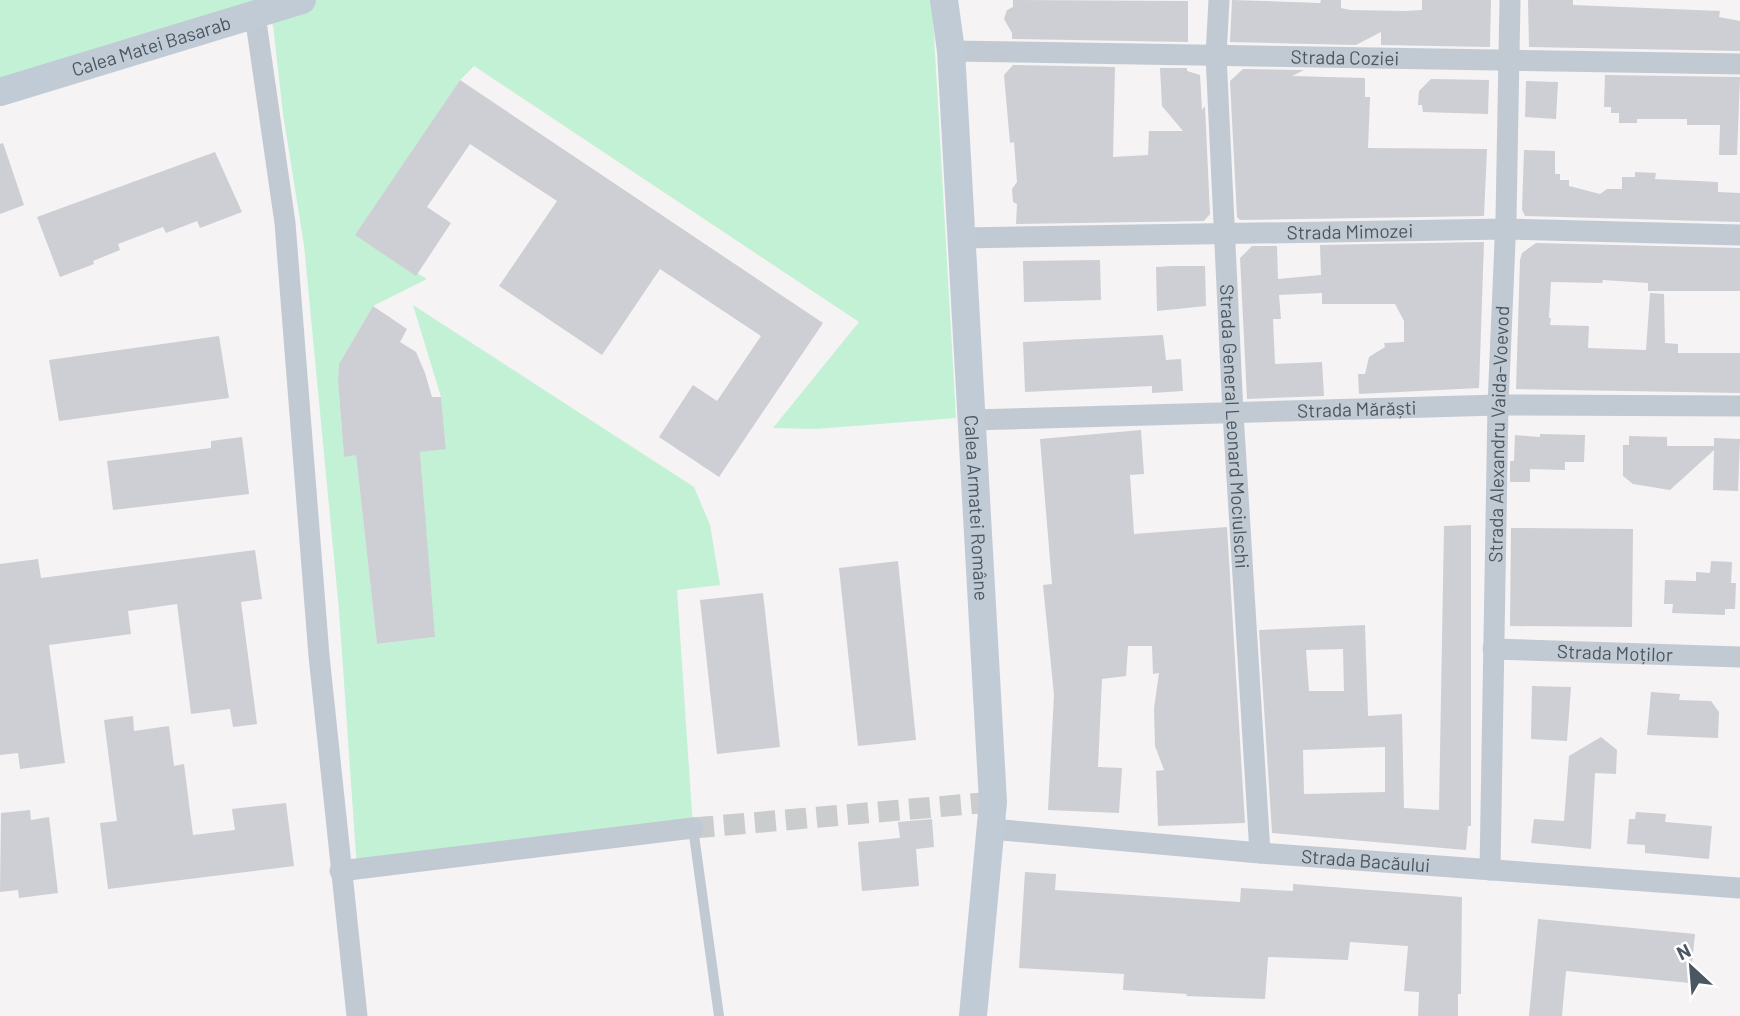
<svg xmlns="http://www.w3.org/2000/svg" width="1740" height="1016" viewBox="0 0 1740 1016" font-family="Barlow,sans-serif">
	<rect width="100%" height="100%" fill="#f5f3f3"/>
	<polygon fill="#c3f1d5" points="0,0 932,0 956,418 815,429 773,428 859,322 474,66 460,80 356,235 427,279 373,306 339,364 338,381 344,456 356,455 377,644 434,637 420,452 446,448 441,397 413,305 694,487 710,525 720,585 677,590 693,828 357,869 339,610 304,245 283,114 273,25 255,15 0,92"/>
	<g fill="#cdcfd5" fill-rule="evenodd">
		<polygon points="1013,0 1188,1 1188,42 1012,39 1012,33 1004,19 1007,10 1013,7"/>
		<polygon points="1232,0 1320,3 1321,0 1341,0 1341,8 1350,10 1405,11 1422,10 1422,0 1491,0 1490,47 1381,45 1381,32 1356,45 1230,42"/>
		<polygon points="1528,0 1573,0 1573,5 1720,11 1719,17 1740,21 1740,51 1529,47"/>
		<polygon points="1013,65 1115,67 1113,157 1148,155 1149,131 1183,131 1162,106 1160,68 1187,68 1187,71 1200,75 1202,110 1205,106 1210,214 1204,221 1016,224 1017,204 1013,202 1012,189 1017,182 1014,142 1010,143 1004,75"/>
		<polygon points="1243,69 1304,70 1292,76 1365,78 1365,97 1370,97 1368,148 1487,149 1484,216 1240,220 1237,217 1230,81"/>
		<polygon points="1605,75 1740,77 1737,155 1719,155 1720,125 1687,125 1687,119 1637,119 1637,123 1619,123 1619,113 1611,113 1611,107 1604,107"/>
		<polygon points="1431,79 1489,80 1488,114 1423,112 1422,105 1418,105 1419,91"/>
		<polygon points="460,80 823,323 719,477 659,437 693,385 717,401 761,336 660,269 602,355 499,286 557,201 470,144 427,207 451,223 416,276 355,235"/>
		<polygon points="1526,81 1558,82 1556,119 1525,117"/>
		<polygon points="3,143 24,205 0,214 0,144"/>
		<polygon points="1524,150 1555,151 1555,174 1560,174 1560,180 1569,180 1569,186 1600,194 1607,189 1622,189 1622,177 1635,177 1635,172 1656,173 1655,179 1718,182 1718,192 1740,193 1740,222 1525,216 1522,210"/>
		<polygon points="215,152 242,212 200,228 197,221 166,233 163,227 118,244 120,250 93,261 94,264 60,277 37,217"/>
		<polygon points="1484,242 1479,388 1359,394 1358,374 1365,374 1369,357 1385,347 1384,343 1404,342 1404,321 1395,304 1322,304 1322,293 1279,295 1281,319 1273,319 1275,364 1322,362 1324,396 1247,399 1240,258 1252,246 1277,246 1278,279 1321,275 1320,245"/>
		<polygon points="1536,243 1740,248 1740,291 1648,291 1648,283 1603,280 1602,283 1551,282 1549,318 1551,318 1550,325 1589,326 1588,348 1646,350 1650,293 1664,294 1665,343 1678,344 1678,353 1740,353 1740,393 1516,389 1520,260 1522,253"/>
		<polygon points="1100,260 1101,300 1024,302 1023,261"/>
		<polygon points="1172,266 1205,266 1206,306 1157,311 1156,267"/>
		<polygon points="373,306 407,329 400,342 416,352 425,373 432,397 441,397 446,449 420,452 435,637 377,644 356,455 344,457 338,381 339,364"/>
		<polygon points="1163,335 1166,360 1181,359 1183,391 1152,393 1152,386 1025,392 1023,342"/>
		<polygon points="219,336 229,398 59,421 49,360"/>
		<polygon points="1141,430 1144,474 1130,475 1134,534 1227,527 1245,823 1158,826 1156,771 1164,770 1155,746 1154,708 1159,673 1153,674 1152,646 1128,646 1126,676 1102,679 1098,767 1122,768 1119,813 1048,810 1054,695 1043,585 1052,584 1040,439"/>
		<polygon points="1540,434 1585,435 1584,462 1565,462 1565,470 1530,469 1530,482 1510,482 1510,461 1514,461 1515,435 1540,437"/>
		<polygon points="1629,436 1667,437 1667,446 1714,446 1714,438 1740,439 1738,491 1713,490 1714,450 1670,490 1633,484 1623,476 1623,445 1629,445"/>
		<polygon points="242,437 249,494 113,510 107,461 211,448 211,441"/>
		<path d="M1471,525V826H1468L1466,850L1272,833L1259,630L1365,625L1368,716L1402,714L1404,808L1439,810L1444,526ZM1343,649L1344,691H1309L1306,650ZM1385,747V792L1304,794L1303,750Z"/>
		<polygon points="1511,528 1633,529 1632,627 1510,626"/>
		<polygon points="255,550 262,599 241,602 257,724 233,727 230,709 191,714 177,604 128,611 131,634 49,645 65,763 20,769 18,753 0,755 0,564 38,559 41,578"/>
		<polygon points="898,561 916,740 858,746 839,568"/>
		<polygon points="1711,561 1732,562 1731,583 1736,583 1735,609 1725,609 1725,615 1672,613 1673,604 1664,604 1665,580 1696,581 1696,572 1710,573"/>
		<polygon points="763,593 780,747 717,754 700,600"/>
		<polygon points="1532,686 1571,687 1567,741 1531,739"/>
		<polygon points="1651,692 1680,694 1679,700 1711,701 1719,712 1718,738 1647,735"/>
		<polygon points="133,716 134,731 169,726 174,766 184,764 193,835 235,830 232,809 286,803 294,866 108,889 100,823 117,821 104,720"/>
		<polygon points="1601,737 1617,750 1616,774 1595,773 1591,849 1531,843 1534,819 1564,821 1569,756"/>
		<polygon points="30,810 31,820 49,817 58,893 19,898 18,890 0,892 1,813"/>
		<polygon points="1636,812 1666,814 1665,822 1712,826 1709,859 1645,853 1645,845 1627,844 1629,819 1635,819"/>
		<polygon points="932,819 934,847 916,849 919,886 862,891 858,842 900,838 898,822"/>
		<polygon points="1025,872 1056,874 1055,890 1240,902 1241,888 1293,891 1293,884 1462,897 1461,994 1458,994 1458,1016 1418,1016 1419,992 1404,991 1408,946 1350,942 1348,960 1268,957 1265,999 1186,996 1187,994 1123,990 1124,974 1019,968"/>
		<polygon points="1538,919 1695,934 1690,983 1566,971 1562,1016 1529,1016"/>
	</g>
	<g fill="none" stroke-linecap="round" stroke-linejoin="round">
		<polyline stroke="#caccce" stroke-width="21" stroke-dasharray="21 10" stroke-linecap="butt" points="693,828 993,802"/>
		<polyline stroke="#c1cad2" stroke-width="10" points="693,828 719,1016"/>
		<g stroke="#c1cad2" stroke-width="21">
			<path id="s1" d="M1219,0L1216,55L1233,413L1260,853"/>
			<polyline points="255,15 285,223 319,656 357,1016"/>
			<path id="s2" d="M951,51L1740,64"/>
			<path id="s3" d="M962,238L1505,229L1740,235"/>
			<path id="s4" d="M972,420L1498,405L1740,406"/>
			<path id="s5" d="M1493,649L1740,657"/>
			<path id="s6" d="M991,829L1260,853L1740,888"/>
			<path id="s7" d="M1490,870L1498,405L1506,218L1510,0"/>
			<polyline points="340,871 693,828"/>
		</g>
		<g stroke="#c1cbd6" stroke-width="28">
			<path id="s8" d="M944,0L951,51L993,802L973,1016"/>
			<path id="s9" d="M0,92L302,0"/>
		</g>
	</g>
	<g text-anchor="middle" stroke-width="7" stroke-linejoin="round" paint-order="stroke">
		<g font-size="19" fill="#4a5661" stroke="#fff">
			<text dy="7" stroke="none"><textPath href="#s9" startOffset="158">Calea Matei Basarab</textPath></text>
			<text dy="7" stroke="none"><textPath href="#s2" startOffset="394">Strada Coziei</textPath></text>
			<text dy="7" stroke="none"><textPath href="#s3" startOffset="388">Strada Mimozei</textPath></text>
			<text dy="7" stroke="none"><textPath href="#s4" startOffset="385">Strada Mărăști</textPath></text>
			<text dy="7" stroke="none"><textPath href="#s1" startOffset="427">Strada General Leonard Mociulschi</textPath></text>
			<text dy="7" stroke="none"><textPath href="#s7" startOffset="436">Strada Alexandru Vaida-Voevod</textPath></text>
			<text dy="7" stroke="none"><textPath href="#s8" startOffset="509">Calea Armatei Române</textPath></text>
			<text dy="7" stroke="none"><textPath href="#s5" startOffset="122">Strada Moților</textPath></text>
			<text dy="7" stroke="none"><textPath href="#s6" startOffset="376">Strada Bacăului</textPath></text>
		</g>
	</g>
	<g transform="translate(1691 967) rotate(334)" stroke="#ffffff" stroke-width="5" paint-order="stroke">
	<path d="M0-5L12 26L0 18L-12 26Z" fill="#4a5661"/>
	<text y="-10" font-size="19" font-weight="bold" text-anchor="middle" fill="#4a5661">N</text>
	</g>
</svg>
